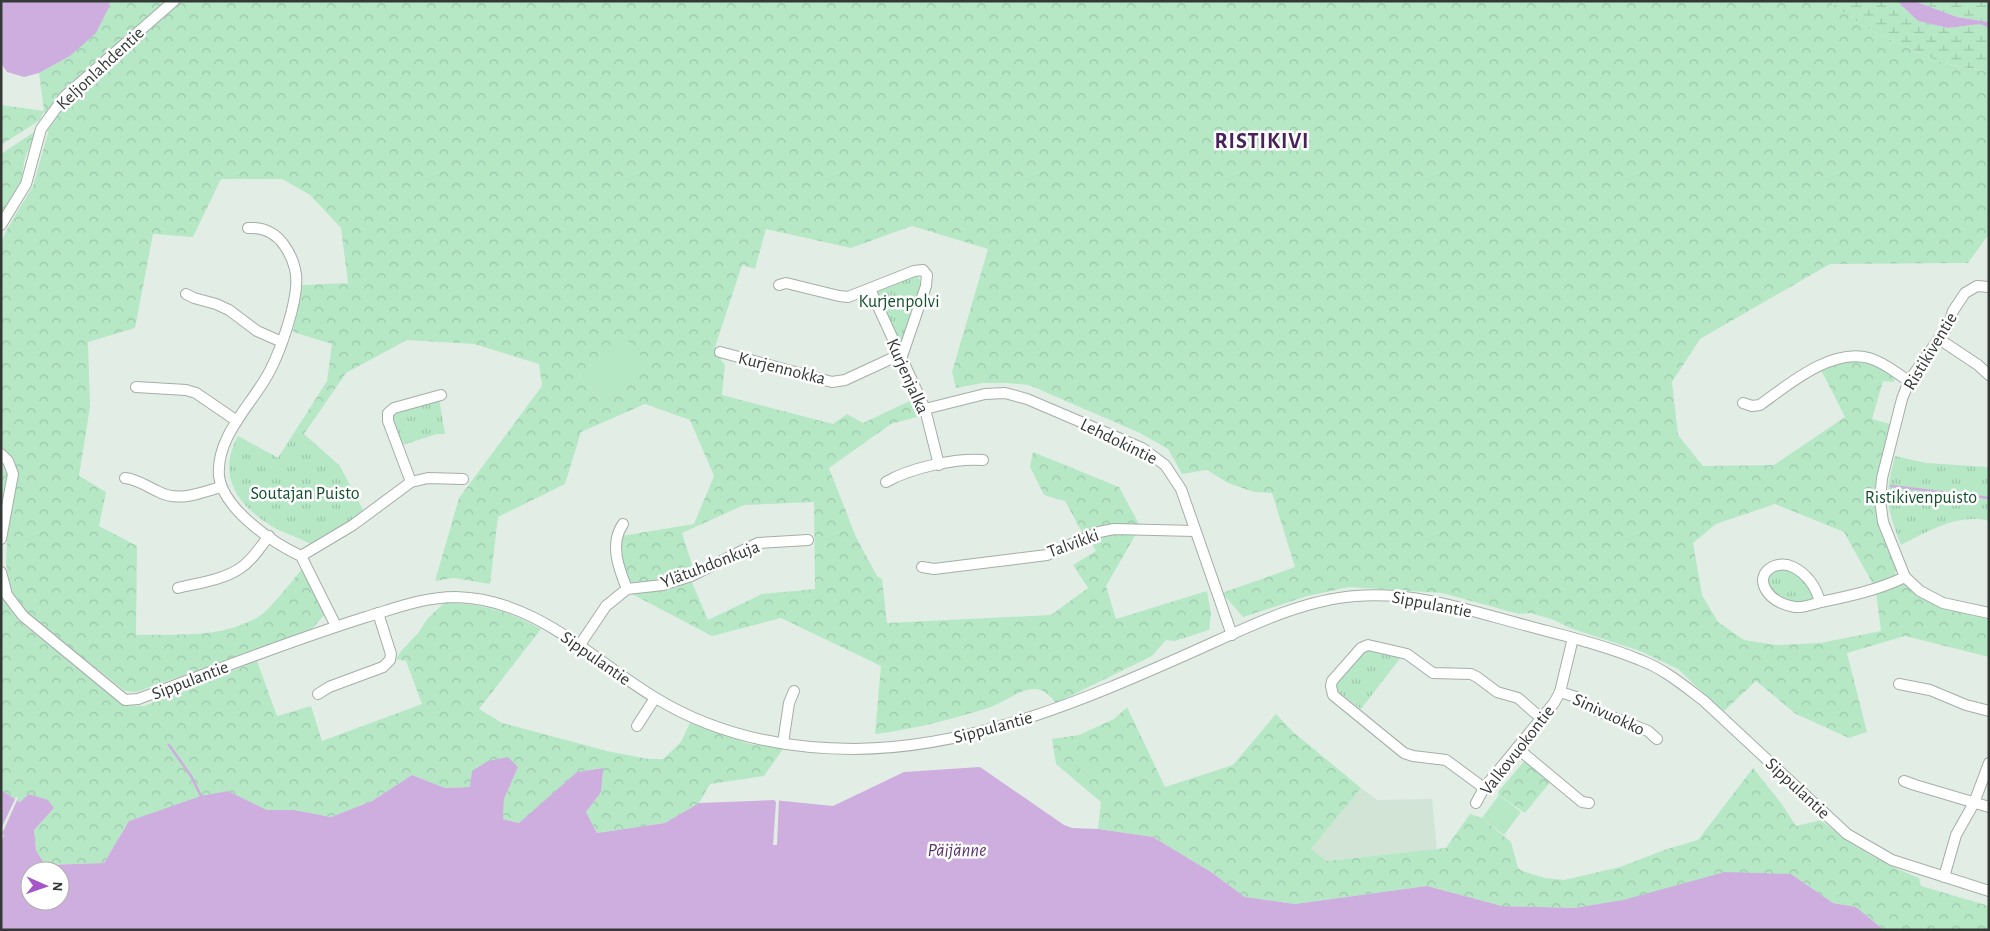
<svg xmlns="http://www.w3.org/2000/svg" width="1990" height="931" viewBox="0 0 1990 931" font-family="'Alegreya Sans',sans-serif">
	<defs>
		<pattern id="forest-crowns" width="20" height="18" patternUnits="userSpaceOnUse" patternTransform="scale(1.25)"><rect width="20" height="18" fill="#b6e8c6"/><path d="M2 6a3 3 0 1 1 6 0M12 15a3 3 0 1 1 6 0" fill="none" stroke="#9dc8ab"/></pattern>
		<pattern id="wetland-marsh" width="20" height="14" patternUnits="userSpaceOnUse" patternTransform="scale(1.25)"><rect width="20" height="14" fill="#b6e8c6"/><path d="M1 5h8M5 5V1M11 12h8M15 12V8" fill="none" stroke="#9dc8ab"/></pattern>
		<pattern id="park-tufts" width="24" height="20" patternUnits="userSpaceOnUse" patternTransform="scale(1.25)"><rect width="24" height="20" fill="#b6e8c6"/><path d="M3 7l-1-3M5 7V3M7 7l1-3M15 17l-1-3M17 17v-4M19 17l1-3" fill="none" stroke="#9dc8ab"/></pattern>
	</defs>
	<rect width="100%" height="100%" fill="#e2eee5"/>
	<polygon fill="#d1e4d6" points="1361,788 1377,800 1432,799 1437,849 1327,861 1311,849"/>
	<g fill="url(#forest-crowns)" fill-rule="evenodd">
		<path d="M109,1H1831L1832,5L1877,34L1943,63L1989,72V234L1968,263L1830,264L1700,339L1672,382L1678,435L1703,466L1774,465L1845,417L1821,370C1855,355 1863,359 1895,376L1894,382L1883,381L1872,419L1890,424L1875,486L1877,517L1896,568L1895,576L1874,586L1844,532L1775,504L1716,524L1693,543L1702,595L1718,622L1744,640L1776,645L1820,643L1881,631L1876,593L1904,584L1921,597L1941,607L1989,619V657L1905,636L1847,653L1867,732L1849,738L1796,714L1756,681L1723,712L1678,669L1640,651L1570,628L1554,620L1531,613L1519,614L1442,593L1349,587L1307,596L1243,617L1222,593L1295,567L1272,493L1254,492L1228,483L1207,470L1182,474L1168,449L1140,433L1029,385L1006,383H983L956,388L952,372L988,249L912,226L851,248L766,229L755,269L742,265L715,347L723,349L721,360L725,365L722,395L833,424L847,414L863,423L916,398L924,415L891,424L829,468L856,537L877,576L882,579L887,623L1051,615L1088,588L1073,565L1096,551L1090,540C1105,533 1120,534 1136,534L1106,586L1116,619L1207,591L1211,614L1209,630L1175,641L1166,640L1152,656L1056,703C1049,695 1044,689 1034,689C1020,689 1005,702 991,707C953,719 915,729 875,734L881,666L781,618L712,636L630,593L691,580L708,620L762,594L815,589L814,502L744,505L682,533L694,571L663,581L629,583L621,557V536L694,524L714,476L690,420L645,404L581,432L565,484L498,517L490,584L453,578L435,581L459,498L542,386L539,364L474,344L407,340L346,373L304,434L340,466L311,544C300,538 287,534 275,528C239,507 216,477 238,436L278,458L327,381L332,344L293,332L302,285L348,283L341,228L310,195L282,179H221L193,237L153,234L135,328L88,342L90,407L79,476L106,492L99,526L137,546L136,635C177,634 225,639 261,615C272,607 292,581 302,569L325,614L310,631L136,692L125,691L27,614L11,593L6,564L7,538L18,474L14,459L1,448V244L6,231L33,186L48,133L44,111L40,120L1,145V105L44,111L39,73L70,56L110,5ZM622,336L604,404L579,376Z"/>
		<polygon points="37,130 25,158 21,181 1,214 1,154"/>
		<polygon points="1033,452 1119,487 1140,526 1083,534 1065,501 1044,495 1030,467"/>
		<polygon points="1,462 7,475 1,504"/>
		<path d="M1,595L19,621L123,705L144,706L257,661L277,716L311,706L322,741L422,704L406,661L396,659L402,650L419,632L427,619L444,603C477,602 512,612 541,629L479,709L502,723L607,751L648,759H663L681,742L690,723L750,744L783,749L764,776L710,784L699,803L665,823L597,833L586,812L601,792L602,768L577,772L520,823L503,819L504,799L518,767L470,787L445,788L412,775L372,801L331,817L294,810H267L228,791L129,821L104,863L45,865L36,850L34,830L54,808L47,800L29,794L20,802L1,790Z"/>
		<path d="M1127,707L1165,787L1233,765L1276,714L1293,732L1361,788L1311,849L1327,861L1446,848L1470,814L1482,818L1511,842L1518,868L1522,871L1545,878L1564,880L1620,867L1667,849L1698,840L1753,768L1781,803L1796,826L1821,820C1850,845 1883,864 1919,878L1921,886L1989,906V930H1884L1856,907L1833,903L1791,874L1574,908L1502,906L1427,886L1295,904L1245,897L1211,872L1153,837L1098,829L1101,802L1056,764L1052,739L1079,735L1114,719Z"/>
		<polygon points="1526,759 1551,781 1525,813 1499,795 1498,792"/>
	</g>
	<g fill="url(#wetland-marsh)">
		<polygon points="1831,1 1897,1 1918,21 1948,28 1980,24 1989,28 1989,72 1943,63 1877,34 1832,5"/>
		<polygon points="1914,1 1989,1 1989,22 1957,17"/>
	</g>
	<g fill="url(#park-tufts)">
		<polygon points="914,276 918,277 923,285 902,342 898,342 877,294 878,290"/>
		<polygon points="439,398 445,434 437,434 400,446 391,420 392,414"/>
		<path d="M297,429L340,466L364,512L311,544C300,538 287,534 275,528C239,507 216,477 238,436L278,458Z"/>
		<path d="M1895,456L1926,463L1989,467V521C1958,513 1927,532 1901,545C1886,506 1884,497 1895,456Z"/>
		<path d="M1789,568L1811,588L1815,600C1792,605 1779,604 1767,582L1772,570Z"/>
		<polygon points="1368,649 1402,656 1361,709 1338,691 1336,685 1362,652"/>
	</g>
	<g fill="#b6e8c6">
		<polygon points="622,335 648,363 604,404 579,376"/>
		<polygon points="1083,754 1098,769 1090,778 1074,763"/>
		<polygon points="1499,795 1521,812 1504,835 1482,818"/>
	</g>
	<g fill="#ceaede" fill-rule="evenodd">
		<polygon points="1,1 109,1 110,5 96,33 70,56 39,73 24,77 7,72 1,63"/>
		<polygon points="1897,1 1914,1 1957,17 1989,22 1989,28 1980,24 1948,28 1918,21"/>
		<path d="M508,757L518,767L504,799L503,819L519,823L577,772L603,768L601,792L586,812L597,833L665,823L699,803L774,800L833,806L904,772L980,767L1064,825L1072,828L1098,829L1153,837L1211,872L1245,897L1295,904L1427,886L1502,906L1574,908L1623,900L1725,872L1791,874L1833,903L1856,907L1884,930H1V790L20,802L29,794L48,800L54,808L34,830L36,850L45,865L104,863L129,821L201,796L228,791L267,810H294L331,817L372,801L412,775L445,788L470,787L472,771L488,761ZM30,871H60V901H30Z"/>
	</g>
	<g fill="#e2eee5">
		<polygon points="16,797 18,798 2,834 4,835 1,842 1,829"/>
		<polygon points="774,800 779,800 777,845 773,845 776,802"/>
	</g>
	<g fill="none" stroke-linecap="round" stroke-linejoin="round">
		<g stroke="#ceaede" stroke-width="2.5">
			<polyline points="1891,486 1989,498"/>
			<polyline points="169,745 191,776 201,796"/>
		</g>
		<g stroke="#a3afa7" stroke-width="12">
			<g id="minor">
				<polyline points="1,225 26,184 41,129 65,96 174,1"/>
				<path d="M248,228C263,227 275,232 284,245C289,252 293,260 295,269C302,295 278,359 264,381C246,410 216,440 219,476C223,509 273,543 301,556L336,626"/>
				<polyline points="779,285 786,283 839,296 848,297 914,271 923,270 927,275 926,286 901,359"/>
				<polyline points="1989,287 1977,286 1965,293 1953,311 1948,326 1909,381 1902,399 1882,478 1880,500 1883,522 1905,577 1920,591 1943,603 1989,613"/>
				<polyline points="870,289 925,409 939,465"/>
				<polyline points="186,294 194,298 216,304 229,310 257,331 282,342"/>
				<polyline points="1939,339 1978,365 1989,375"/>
				<polyline points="720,352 832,382 845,380 899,355"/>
				<polyline points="136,387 186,390 196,393 237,421"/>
				<path d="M1743,403L1752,406L1760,405C1789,384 1831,348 1869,358C1884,362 1896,373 1909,381"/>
				<polyline points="925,409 985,394 1005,393 1027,399 1142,448 1165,465 1181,489 1232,635"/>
				<polyline points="1,454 8,461 13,474 1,539"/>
				<path d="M125,478C137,479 146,486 157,491C179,503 199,493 221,487"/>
				<polyline points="411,482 388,421 388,413 394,408 441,395"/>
				<path d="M886,482C910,468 955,458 983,460"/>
				<path d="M623,524C609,544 619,569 627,589"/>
				<polyline points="301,556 353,525 411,482 428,478 463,479"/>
				<polyline points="922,567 934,569 1047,555 1099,532 1114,529 1195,531"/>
				<path d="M1,572L7,595L23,616L125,700L138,699C214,671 289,641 366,617C396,608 424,597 456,597C536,599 590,658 654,697C714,734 785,749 855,749C973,748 1084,700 1190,653C1242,630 1299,600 1356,596C1415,591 1471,611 1528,626C1565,636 1604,645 1640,660C1664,669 1683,685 1703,700L1847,834L1892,860L1989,891"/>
				<path d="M178,588C198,583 222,580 239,569C252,561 260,547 269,536"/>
				<path d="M1820,602C1816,587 1807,574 1793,567C1777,559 1755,572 1766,590C1772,600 1784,605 1795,607C1803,608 1813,604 1821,602C1850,596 1878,590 1905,577"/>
				<polyline points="579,646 606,606 627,589 663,585 691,576 758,543 808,540"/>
				<polyline points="1899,684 1930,690 1966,705 1989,711"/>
				<polyline points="1560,692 1576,697 1592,709 1648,731 1657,739"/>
				<polyline points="318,694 329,687 383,667 390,660 391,654 378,613"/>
				<polyline points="637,726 655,698"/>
				<polyline points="783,743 789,703 794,691"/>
				<polyline points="1517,748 1582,802 1589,803"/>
				<polyline points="1904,781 1915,785 1989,807"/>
				<polyline points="1484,788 1446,760 1413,756 1404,753 1333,695 1331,686 1332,681 1361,648 1368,645 1407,654 1433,673 1471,674 1477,677 1497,692 1518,698 1542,719"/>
				<polyline points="1476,803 1484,788 1554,703 1560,692 1573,638"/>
				<polyline points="1944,877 1956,835 1974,803 1989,763"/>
			</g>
		</g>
		<use href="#minor" stroke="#fff" stroke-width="10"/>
	</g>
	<g text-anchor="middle" stroke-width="5" stroke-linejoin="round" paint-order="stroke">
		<g font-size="18" fill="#343936" stroke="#fff">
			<text transform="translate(100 68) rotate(-43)" y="6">Keljonlahdentie</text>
			<text transform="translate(1930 351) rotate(-59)" y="6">Ristikiventie</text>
			<text transform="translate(782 368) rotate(14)" y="6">Kurjennokka</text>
			<text transform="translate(908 376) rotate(66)" y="6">Kurjenjalka</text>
			<text transform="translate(1119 441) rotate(26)" y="6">Lehdokintie</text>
			<text transform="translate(1073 543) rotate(-20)" y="6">Talvikki</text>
			<text transform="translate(710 564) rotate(-21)" y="6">Ylätuhdonkuja</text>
			<text transform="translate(1432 604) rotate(11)" y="6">Sippulantie</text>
			<text transform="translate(596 658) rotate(35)" y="6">Sippulantie</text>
			<text transform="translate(190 680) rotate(-21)" y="6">Sippulantie</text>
			<text transform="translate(1609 714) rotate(25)" y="6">Sinivuokko</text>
			<text transform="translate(993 727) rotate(-15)" y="6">Sippulantie</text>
			<text transform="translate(1517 750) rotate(-52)" y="6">Valkovuokontie</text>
			<text transform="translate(1798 788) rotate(43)" y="6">Sippulantie</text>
		</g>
		<g font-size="18" fill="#13502e" stroke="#fff">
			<text x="899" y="307">Kurjenpolvi</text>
			<text x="305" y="499">Soutajan Puisto</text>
			<text x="1921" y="503">Ristikivenpuisto</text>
		</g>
		<g font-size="19" font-style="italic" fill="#5b326d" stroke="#fff">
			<text x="957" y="856">Päijänne</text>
		</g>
		<g font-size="22" font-weight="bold" letter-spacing="1" fill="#482359" stroke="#fff">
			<text x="1262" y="148">RISTIKIVI</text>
		</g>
	</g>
	<rect width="1990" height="931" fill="none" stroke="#343936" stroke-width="5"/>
	<g transform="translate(45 886) rotate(92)"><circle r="24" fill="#ffffff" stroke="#aeb0af"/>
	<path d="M0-4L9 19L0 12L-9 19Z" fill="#a455c7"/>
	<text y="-8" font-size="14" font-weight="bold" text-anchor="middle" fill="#343936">N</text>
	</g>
</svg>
